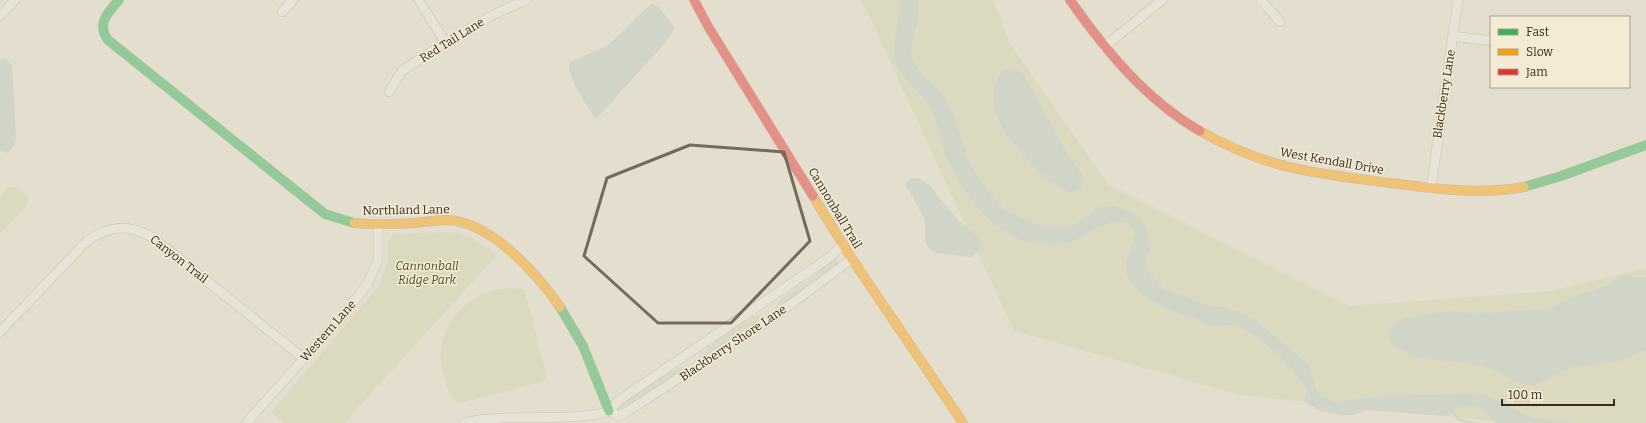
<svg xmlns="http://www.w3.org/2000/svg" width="1646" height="423" viewBox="0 0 1646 423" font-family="Bitter,serif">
	<rect width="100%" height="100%" fill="#e4dece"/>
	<g fill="#d2d3b1">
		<polygon points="860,0 993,0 1010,44 1108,184 1349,306 1551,291 1646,268 1646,423 1512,423 1240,395 1014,331 872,22"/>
		<path d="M9,187C19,186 30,193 28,204L0,234V197Z"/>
		<path d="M452,232C471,236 482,243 497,255L344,423H284L271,412L378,287L387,264L389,240L393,235L398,234Z"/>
		<polygon points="833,259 838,260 838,265 810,283 791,299 774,309 780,299 807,281"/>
		<path d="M507,288L524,289L547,376L544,381L457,404C421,356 447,295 507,288Z"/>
		<path d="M755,315L763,317L698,361L697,360C701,350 737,325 748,317Z"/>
		<polygon points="686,366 687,369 620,411 618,411 621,405 670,369"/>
	</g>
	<g fill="#b9c9bf">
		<path d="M899,0H918L919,15L911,48L913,62L924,77L940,91L949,106L957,123L968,160L985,188L1003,208L1026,221L1043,226H1072L1085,219L1097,208L1112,206L1125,209L1139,216L1148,230L1149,251L1146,259L1147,271L1163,288L1212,307H1223L1242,313L1256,321L1307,363L1314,379L1316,390L1320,395L1329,400L1339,402L1378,396L1482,394L1505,403L1517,411L1534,418L1573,423H1496L1483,410L1473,405L1457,408L1444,416L1366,410C1362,412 1357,414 1353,415C1342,417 1311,410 1304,401L1307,388C1292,366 1266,341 1243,328C1229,321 1220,328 1207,325C1202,324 1198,320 1194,318C1188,316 1182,316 1176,313C1158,306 1128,291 1126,269C1125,256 1134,244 1136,231C1118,207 1091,235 1071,242C1062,246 1033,244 1023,241C989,229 954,183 944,149C939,135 937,119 929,106C920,90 903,81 896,63C890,45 901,18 899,0Z"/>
		<path d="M651,4L658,6L675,28L666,42L596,119C588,107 565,76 570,62L607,46Z"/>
		<polygon points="5,58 12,66 16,136 14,145 7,153 0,150 0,60"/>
		<path d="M1014,68L1024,75L1066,152L1081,173L1084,184L1080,189L1071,193C1049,184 1039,173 1024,156C1002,131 979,101 1004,69Z"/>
		<polygon points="918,178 929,185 957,219 980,238 981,247 976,254 970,257 936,253 929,248 925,241 925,219 905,184 910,179"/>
		<path d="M1625,274L1632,277H1646V350C1636,353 1628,358 1618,361C1602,365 1586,363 1570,368C1557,372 1547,383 1534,385C1519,386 1503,372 1489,368C1459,359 1419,364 1392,345L1388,330L1404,318L1452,311L1473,314L1550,308L1577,295L1607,286Z"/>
	</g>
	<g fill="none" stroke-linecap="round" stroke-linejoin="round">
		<polyline stroke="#b9c9bf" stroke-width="2" points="1450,410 1460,420 1473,423"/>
		<g stroke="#a9a397" stroke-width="10">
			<g id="street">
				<polyline points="419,0 445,42"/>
				<polyline points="1261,0 1280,22"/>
				<polyline points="282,12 293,0"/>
				<polyline points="0,16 15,0"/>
				<polyline points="1453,36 1491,41"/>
				<polyline points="1104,47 1162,0"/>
				<polyline points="389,92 402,71 443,44 493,15 526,0"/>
				<polyline points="1431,188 1458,0"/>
				<path d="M0,332L87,241C110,225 128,224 152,237L303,358"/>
				<polyline points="609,411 619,416 628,411 772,318 852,259"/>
				<polyline points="246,423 346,312 368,283 378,260 378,224"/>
				<path d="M464,423C505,412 577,423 610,411C613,408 615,404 618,401L830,257L843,244"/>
			</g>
		</g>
		<g stroke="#999287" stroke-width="10">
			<g id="fast">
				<path d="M119,0C108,12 96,24 108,40L325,214L354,223"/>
				<polyline points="1524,187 1561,176 1646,145"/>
				<polyline points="560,307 583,346 609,411"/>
			</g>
		</g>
		<g stroke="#999287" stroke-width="10">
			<g id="slow">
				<path d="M1200,131C1266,169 1318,174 1391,183C1436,189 1479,195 1524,187"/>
				<polyline points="813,196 852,259 963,423"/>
				<path d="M354,223C375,225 395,224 416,223C426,222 436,220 446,220C491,221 537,274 560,307"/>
			</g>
		</g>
		<g stroke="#999287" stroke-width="10">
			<g id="jam">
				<polyline points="694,0 709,28 813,196"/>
				<path d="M1070,0C1106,51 1146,100 1200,131"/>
			</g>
		</g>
		<use href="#street" stroke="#ece8e0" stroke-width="9"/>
		<use href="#fast" stroke="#30b455" stroke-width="9"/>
		<use href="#slow" stroke="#ff9f0a" stroke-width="9"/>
		<use href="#jam" stroke="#e5322d" stroke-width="9"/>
	</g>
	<path d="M0 0H1646V423H0ZM690,145L784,152L810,241L731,323H658L584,256L607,178Z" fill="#e4dece" fill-opacity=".55" fill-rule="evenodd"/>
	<path fill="none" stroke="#746a5d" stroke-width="3" stroke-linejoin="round" d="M690,145L784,152L810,241L731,323H658L584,256L607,178Z"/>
	<g text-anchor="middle" stroke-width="3" stroke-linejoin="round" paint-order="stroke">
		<g font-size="12" fill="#372b20" stroke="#f4ebd5">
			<text transform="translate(452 40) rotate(-32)" y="4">Red Tail Lane</text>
			<text transform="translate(1444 94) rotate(-81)" y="4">Blackberry Lane</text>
			<text transform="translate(1332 161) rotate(10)" y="4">West Kendall Drive</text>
			<text transform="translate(835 208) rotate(59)" y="4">Cannonball Trail</text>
			<text transform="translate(406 210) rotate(-1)" y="4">Northland Lane</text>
			<text transform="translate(179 259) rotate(38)" y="4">Canyon Trail</text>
			<text transform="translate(328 331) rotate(-49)" y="4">Western Lane</text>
			<text transform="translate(733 343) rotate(-34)" y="4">Blackberry Shore Lane</text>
		</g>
		<g font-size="12" font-style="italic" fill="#475327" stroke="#f4ebd5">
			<text x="427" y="270">Cannonball<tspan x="427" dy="14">Ridge Park</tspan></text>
		</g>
	</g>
	<rect x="1490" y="16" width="140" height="72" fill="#f4ebd5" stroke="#a89e8d"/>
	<rect x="1498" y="29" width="20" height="6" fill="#30b455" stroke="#a89e8d"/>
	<text x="1526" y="36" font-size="12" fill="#372b20">Fast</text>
	<rect x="1498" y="49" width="20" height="6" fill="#ff9f0a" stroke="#a89e8d"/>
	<text x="1526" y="56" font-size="12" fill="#372b20">Slow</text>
	<rect x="1498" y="69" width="20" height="6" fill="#e5322d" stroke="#a89e8d"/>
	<text x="1526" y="76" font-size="12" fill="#372b20">Jam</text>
	<path d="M1502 399v6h112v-6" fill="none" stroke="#372b20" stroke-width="2"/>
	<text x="1508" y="399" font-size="12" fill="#372b20" stroke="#f4ebd5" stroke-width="3" paint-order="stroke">100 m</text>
</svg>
